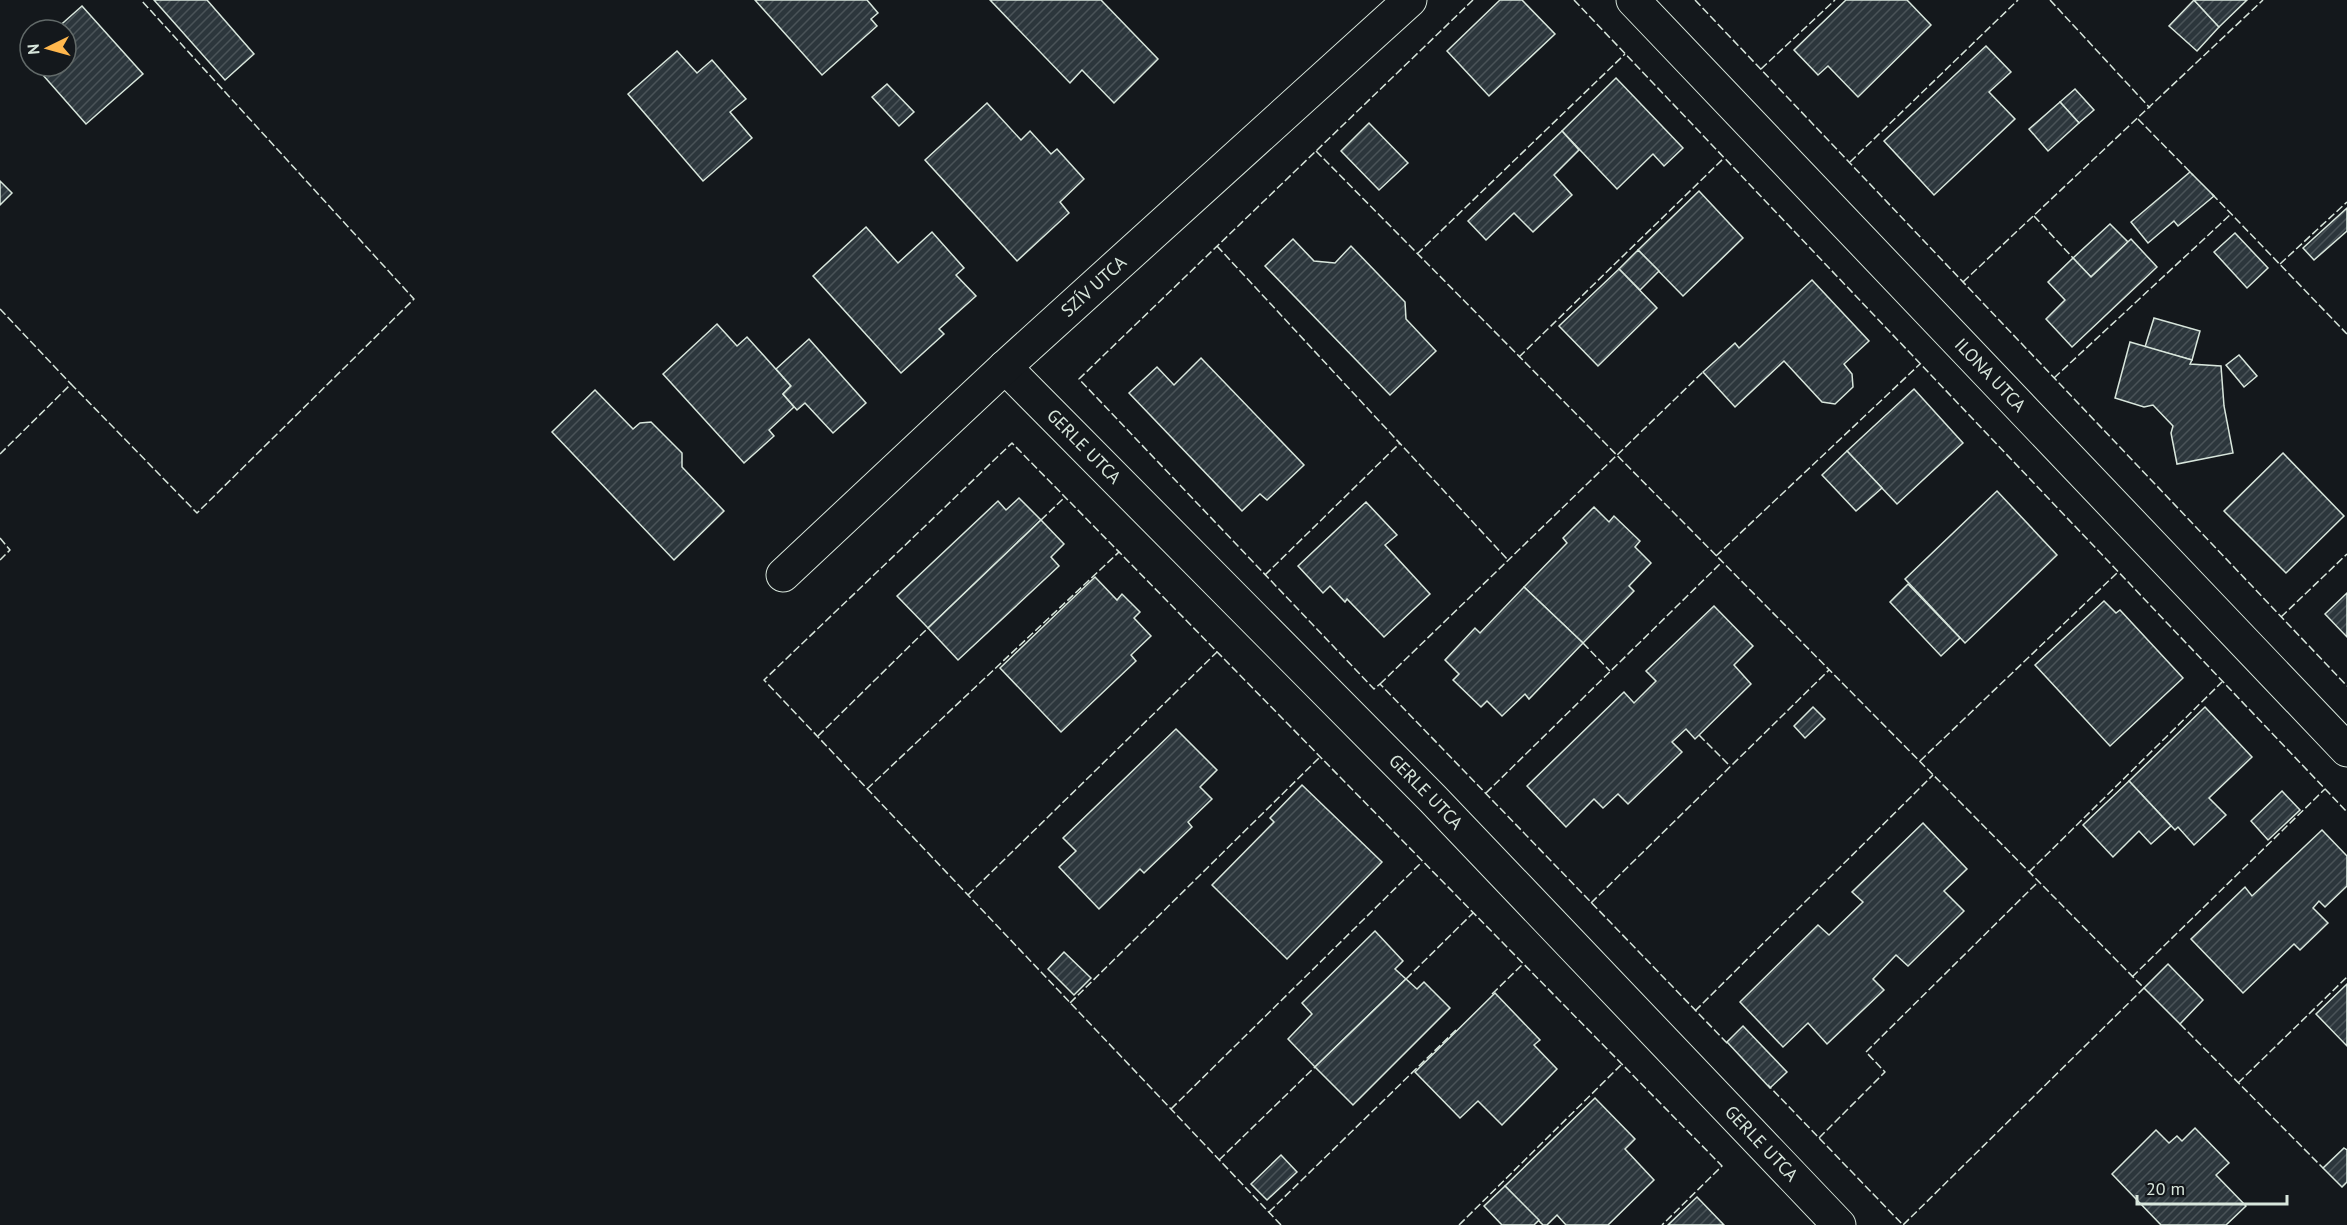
<svg xmlns="http://www.w3.org/2000/svg" width="2347" height="1225" viewBox="0 0 2347 1225" font-family="'PT Sans',sans-serif">
	<defs>
		<pattern id="building-hatch" width="6" height="6" patternUnits="userSpaceOnUse" patternTransform="scale(1.5)"><rect width="6" height="6" fill="#2c363c"/><path d="M-1 1l2-2M0 6l6-6M5 7l2-2" fill="none" stroke="#4a5358"/></pattern>
	</defs>
	<rect width="100%" height="100%" fill="#14181c"/>
	<g fill="url(#building-hatch)" stroke="#d8e6dc" stroke-width="1.5">
		<polygon points="154,0 207,0 254,54 225,80"/>
		<polygon points="755,0 867,0 878,13 871,19 877,26 822,75"/>
		<polygon points="990,0 1101,0 1158,59 1114,103 1082,70 1070,83"/>
		<polygon points="1500,0 1522,0 1555,34 1489,96 1447,51"/>
		<polygon points="1846,0 1907,0 1931,25 1858,97 1828,66 1818,75 1794,50"/>
		<polygon points="2194,0 2219,27 2197,51 2169,26"/>
		<polygon points="2194,0 2247,0 2219,27"/>
		<polygon points="82,6 143,74 86,124 35,66 66,66 66,30 55,30"/>
		<polygon points="1986,46 2011,72 1989,92 2015,119 1934,195 1884,141"/>
		<polygon points="677,51 697,73 712,60 746,99 730,112 752,138 703,181 628,94"/>
		<polygon points="1616,78 1683,148 1664,166 1653,154 1617,189 1562,131"/>
		<polygon points="887,84 914,112 899,126 872,97"/>
		<polygon points="2075,89 2094,110 2079,123 2060,102"/>
		<polygon points="2060,102 2079,123 2048,151 2029,129"/>
		<polygon points="987,103 1021,140 1030,131 1051,154 1057,149 1084,179 1060,202 1069,213 1017,261 925,160"/>
		<polygon points="1369,123 1408,163 1379,190 1341,151"/>
		<polygon points="1562,131 1579,150 1554,175 1572,195 1533,232 1514,213 1486,240 1468,221"/>
		<polygon points="2190,172 2214,196 2178,226 2174,221 2148,243 2131,222"/>
		<polygon points="0,181 12,193 0,205"/>
		<polygon points="1699,191 1743,238 1683,296 1638,250"/>
		<polygon points="2347,208 2347,231 2314,260 2303,248"/>
		<polygon points="2110,224 2128,242 2091,277 2073,258"/>
		<polygon points="866,227 898,263 932,232 964,268 956,275 976,296 939,329 944,334 901,373 813,276"/>
		<polygon points="2235,233 2268,268 2247,288 2214,252"/>
		<polygon points="1293,239 1314,261 1335,263 1351,246 1405,302 1406,319 1436,351 1390,395 1265,266"/>
		<polygon points="2131,239 2157,267 2072,347 2046,319 2065,300 2048,282 2073,258 2091,277"/>
		<polygon points="1638,250 1659,271 1640,290 1619,269"/>
		<polygon points="1619,269 1657,308 1598,366 1559,326"/>
		<polygon points="1812,280 1869,341 1844,364 1852,374 1853,387 1835,404 1822,402 1784,361 1735,407 1703,372 1735,343 1739,348"/>
		<polygon points="2154,318 2200,331 2192,360 2145,347"/>
		<polygon points="717,324 737,346 747,337 791,386 783,394 794,407 769,430 774,436 744,463 663,374"/>
		<polygon points="809,339 866,403 833,433 805,403 797,410 783,394 791,386 776,369"/>
		<polygon points="2130,342 2192,360 2190,364 2221,366 2224,406 2233,453 2177,464 2171,433 2173,426 2153,405 2144,407 2115,398"/>
		<polygon points="2239,355 2257,376 2244,387 2226,365"/>
		<polygon points="1201,358 1304,465 1267,500 1260,494 1242,511 1129,393 1157,367 1174,385"/>
		<polygon points="1914,389 1963,443 1897,504 1847,451"/>
		<polygon points="595,390 633,429 640,423 651,422 682,453 682,467 724,511 674,560 552,432"/>
		<polygon points="1847,451 1882,488 1856,511 1822,475"/>
		<polygon points="2283,453 2344,516 2286,573 2224,511"/>
		<polygon points="1997,491 2057,555 1965,643 1905,579"/>
		<polygon points="1019,498 1041,520 928,628 897,596 998,501 1006,510"/>
		<polygon points="1366,502 1397,535 1385,545 1430,594 1384,637 1347,599 1345,602 1330,586 1323,593 1298,566"/>
		<polygon points="1594,507 1609,522 1614,516 1640,541 1635,547 1651,563 1629,586 1634,591 1583,643 1524,587 1567,543 1563,538"/>
		<polygon points="1041,520 1064,544 1051,557 1059,566 958,660 928,628"/>
		<polygon points="1095,577 1117,600 1122,594 1140,612 1134,618 1151,636 1131,655 1136,661 1061,732 1000,668"/>
		<polygon points="1908,584 1960,638 1941,656 1890,602"/>
		<polygon points="1524,587 1583,643 1529,699 1525,694 1502,716 1487,701 1481,707 1453,680 1459,674 1445,660 1475,628 1480,633"/>
		<polygon points="2347,593 2347,637 2325,614"/>
		<polygon points="2104,601 2116,613 2120,610 2183,678 2110,746 2035,665"/>
		<polygon points="1714,606 1753,646 1734,665 1751,684 1695,739 1686,729 1672,742 1682,752 1628,804 1618,794 1603,808 1594,799 1566,827 1527,786 1624,692 1634,703 1656,681 1646,671"/>
		<polygon points="1813,707 1825,719 1805,738 1794,726"/>
		<polygon points="2205,707 2252,757 2209,798 2226,815 2194,845 2178,827 2175,830 2129,781"/>
		<polygon points="1176,729 1217,770 1200,787 1212,799 1188,822 1192,827 1144,873 1140,869 1099,909 1059,867 1076,851 1063,838"/>
		<polygon points="2129,781 2171,826 2151,844 2139,831 2113,857 2083,825"/>
		<polygon points="1302,785 1382,862 1287,959 1212,885 1274,822 1270,818"/>
		<polygon points="2282,791 2300,810 2268,840 2251,821"/>
		<polygon points="1923,823 1967,869 1944,891 1964,911 1908,966 1896,955 1873,979 1884,990 1827,1044 1808,1023 1783,1047 1740,1002 1818,925 1829,935 1863,902 1852,892"/>
		<polygon points="2322,830 2347,856 2347,886 2325,907 2319,901 2313,908 2328,923 2300,950 2294,944 2243,993 2191,939 2245,887 2252,896"/>
		<polygon points="1375,931 1403,961 1395,969 1406,979 1315,1067 1288,1039 1312,1014 1302,1003"/>
		<polygon points="1064,952 1091,978 1074,995 1048,969"/>
		<polygon points="2168,964 2203,1000 2180,1024 2144,988"/>
		<polygon points="1406,979 1417,989 1424,982 1450,1008 1353,1105 1315,1067"/>
		<polygon points="2347,984 2347,1046 2316,1014"/>
		<polygon points="1495,993 1540,1040 1534,1045 1557,1069 1502,1125 1478,1101 1460,1118 1415,1072"/>
		<polygon points="1743,1026 1787,1072 1770,1088 1727,1042"/>
		<polygon points="1595,1098 1635,1139 1625,1149 1654,1180 1608,1225 1566,1225 1557,1215 1547,1225 1543,1225 1505,1186"/>
		<polygon points="2195,1128 2229,1163 2216,1175 2246,1206 2226,1225 2161,1225 2112,1174 2156,1130 2169,1143 2177,1136 2182,1141"/>
		<polygon points="2344,1148 2347,1150 2347,1182 2342,1187 2323,1168"/>
		<polygon points="1281,1155 1297,1172 1267,1200 1251,1184"/>
		<polygon points="1505,1186 1539,1220 1534,1225 1502,1225 1484,1206"/>
		<polygon points="1697,1197 1724,1225 1668,1225"/>
	</g>
	<g fill="none" stroke-linecap="round" stroke-linejoin="round">
		<g stroke="#d8e6dc" stroke-width="35">
			<g id="minor">
				<path id="s1" d="M1633,0L2347,750"/>
				<path id="s2" d="M1005,367L1433,799L1839,1225"/>
				<path id="s3" d="M783,575L1005,367L1410,0"/>
			</g>
		</g>
		<use href="#minor" stroke="#14181c" stroke-width="33"/>
		<g stroke="#d8e6dc" stroke-width="1.5" stroke-dasharray="8 3" stroke-linecap="butt">
			<polyline points="1473,0 1079,379 1374,689 1380,684 1728,1044"/>
			<polyline points="1574,0 2347,812"/>
			<polyline points="1695,0 2347,686"/>
			<polyline points="2050,0 2150,108"/>
			<polyline points="1761,69 1835,0"/>
			<polyline points="2138,119 2193,175"/>
			<polyline points="1316,151 2144,988 1903,1225 1768,1085"/>
			<polyline points="1850,162 2018,0"/>
			<polyline points="2212,194 2347,334"/>
			<polyline points="2034,216 2073,258"/>
			<polyline points="1217,246 1508,560"/>
			<polyline points="1417,254 1625,54"/>
			<polyline points="2280,264 2347,202"/>
			<polyline points="1963,282 2263,0"/>
			<polyline points="0,309 71,384"/>
			<polyline points="1519,357 1724,158"/>
			<polyline points="2054,378 2231,214"/>
			<polyline points="0,454 71,384 197,513 414,299 141,0"/>
			<polyline points="1041,520 1065,497"/>
			<polyline points="0,538 10,550 0,560"/>
			<polyline points="1716,556 1920,364"/>
			<polyline points="1265,575 1400,443"/>
			<polyline points="2281,617 2347,554"/>
			<polyline points="1583,643 1610,671"/>
			<polyline points="1380,684 1703,372"/>
			<polyline points="1699,735 1730,766"/>
			<polyline points="818,736 928,628"/>
			<polyline points="1920,761 2118,572"/>
			<polyline points="867,789 1119,552"/>
			<polyline points="1486,793 1722,562"/>
			<polyline points="2029,872 2222,682"/>
			<polyline points="968,895 1217,652"/>
			<polyline points="1591,903 1829,670"/>
			<polyline points="2132,977 2325,789"/>
			<polyline points="1406,979 1473,913"/>
			<polyline points="1492,994 1523,964"/>
			<polyline points="1070,1003 1320,757"/>
			<polyline points="1695,1011 1933,775"/>
			<polyline points="2180,1024 2323,1168"/>
			<polyline points="2238,1083 2347,977"/>
			<polyline points="1171,1109 1422,862"/>
			<polyline points="1819,1138 1885,1072 1866,1052 2038,882"/>
			<polyline points="1219,1160 1315,1067"/>
			<polyline points="1269,1212 1456,1030"/>
			<polyline points="1281,1225 764,680 1012,443 1722,1166 1662,1225"/>
			<polyline points="1459,1225 1621,1065"/>
		</g>
	</g>
	<g text-anchor="middle" stroke-width="4.5" stroke-linejoin="round" paint-order="stroke">
		<g font-size="18" fill="#d8e6dc" stroke="#14181c">
			<text dy="6" stroke="none"><textPath href="#s3" startOffset="424">SZÍV UTCA</textPath></text>
			<text dy="6" stroke="none"><textPath href="#s1" startOffset="518">ILONA UTCA</textPath></text>
			<text dy="6" stroke="none"><textPath href="#s2" startOffset="112">GERLE UTCA</textPath></text>
			<text dy="6" stroke="none"><textPath href="#s2" startOffset="598">GERLE UTCA</textPath></text>
			<text dy="6" stroke="none"><textPath href="#s2" startOffset="1084">GERLE UTCA</textPath></text>
		</g>
	</g>
	<g transform="translate(48 48) rotate(265)"><circle r="28" fill="#14181c" stroke="#626a69" stroke-width="1.5"/>
	<path d="M0-4.5L10 22L0 15L-10 22Z" fill="#ffb74d"/>
	<text y="-9" font-size="16" font-weight="bold" text-anchor="middle" fill="#d8e6dc">N</text>
	</g>
	<path d="M2137 1195v9h150v-9" fill="none" stroke="#d8e6dc" stroke-width="3"/>
	<text x="2146" y="1195" font-size="18" fill="#d8e6dc" stroke="#14181c" stroke-width="4.5" paint-order="stroke">20 m</text>
</svg>
